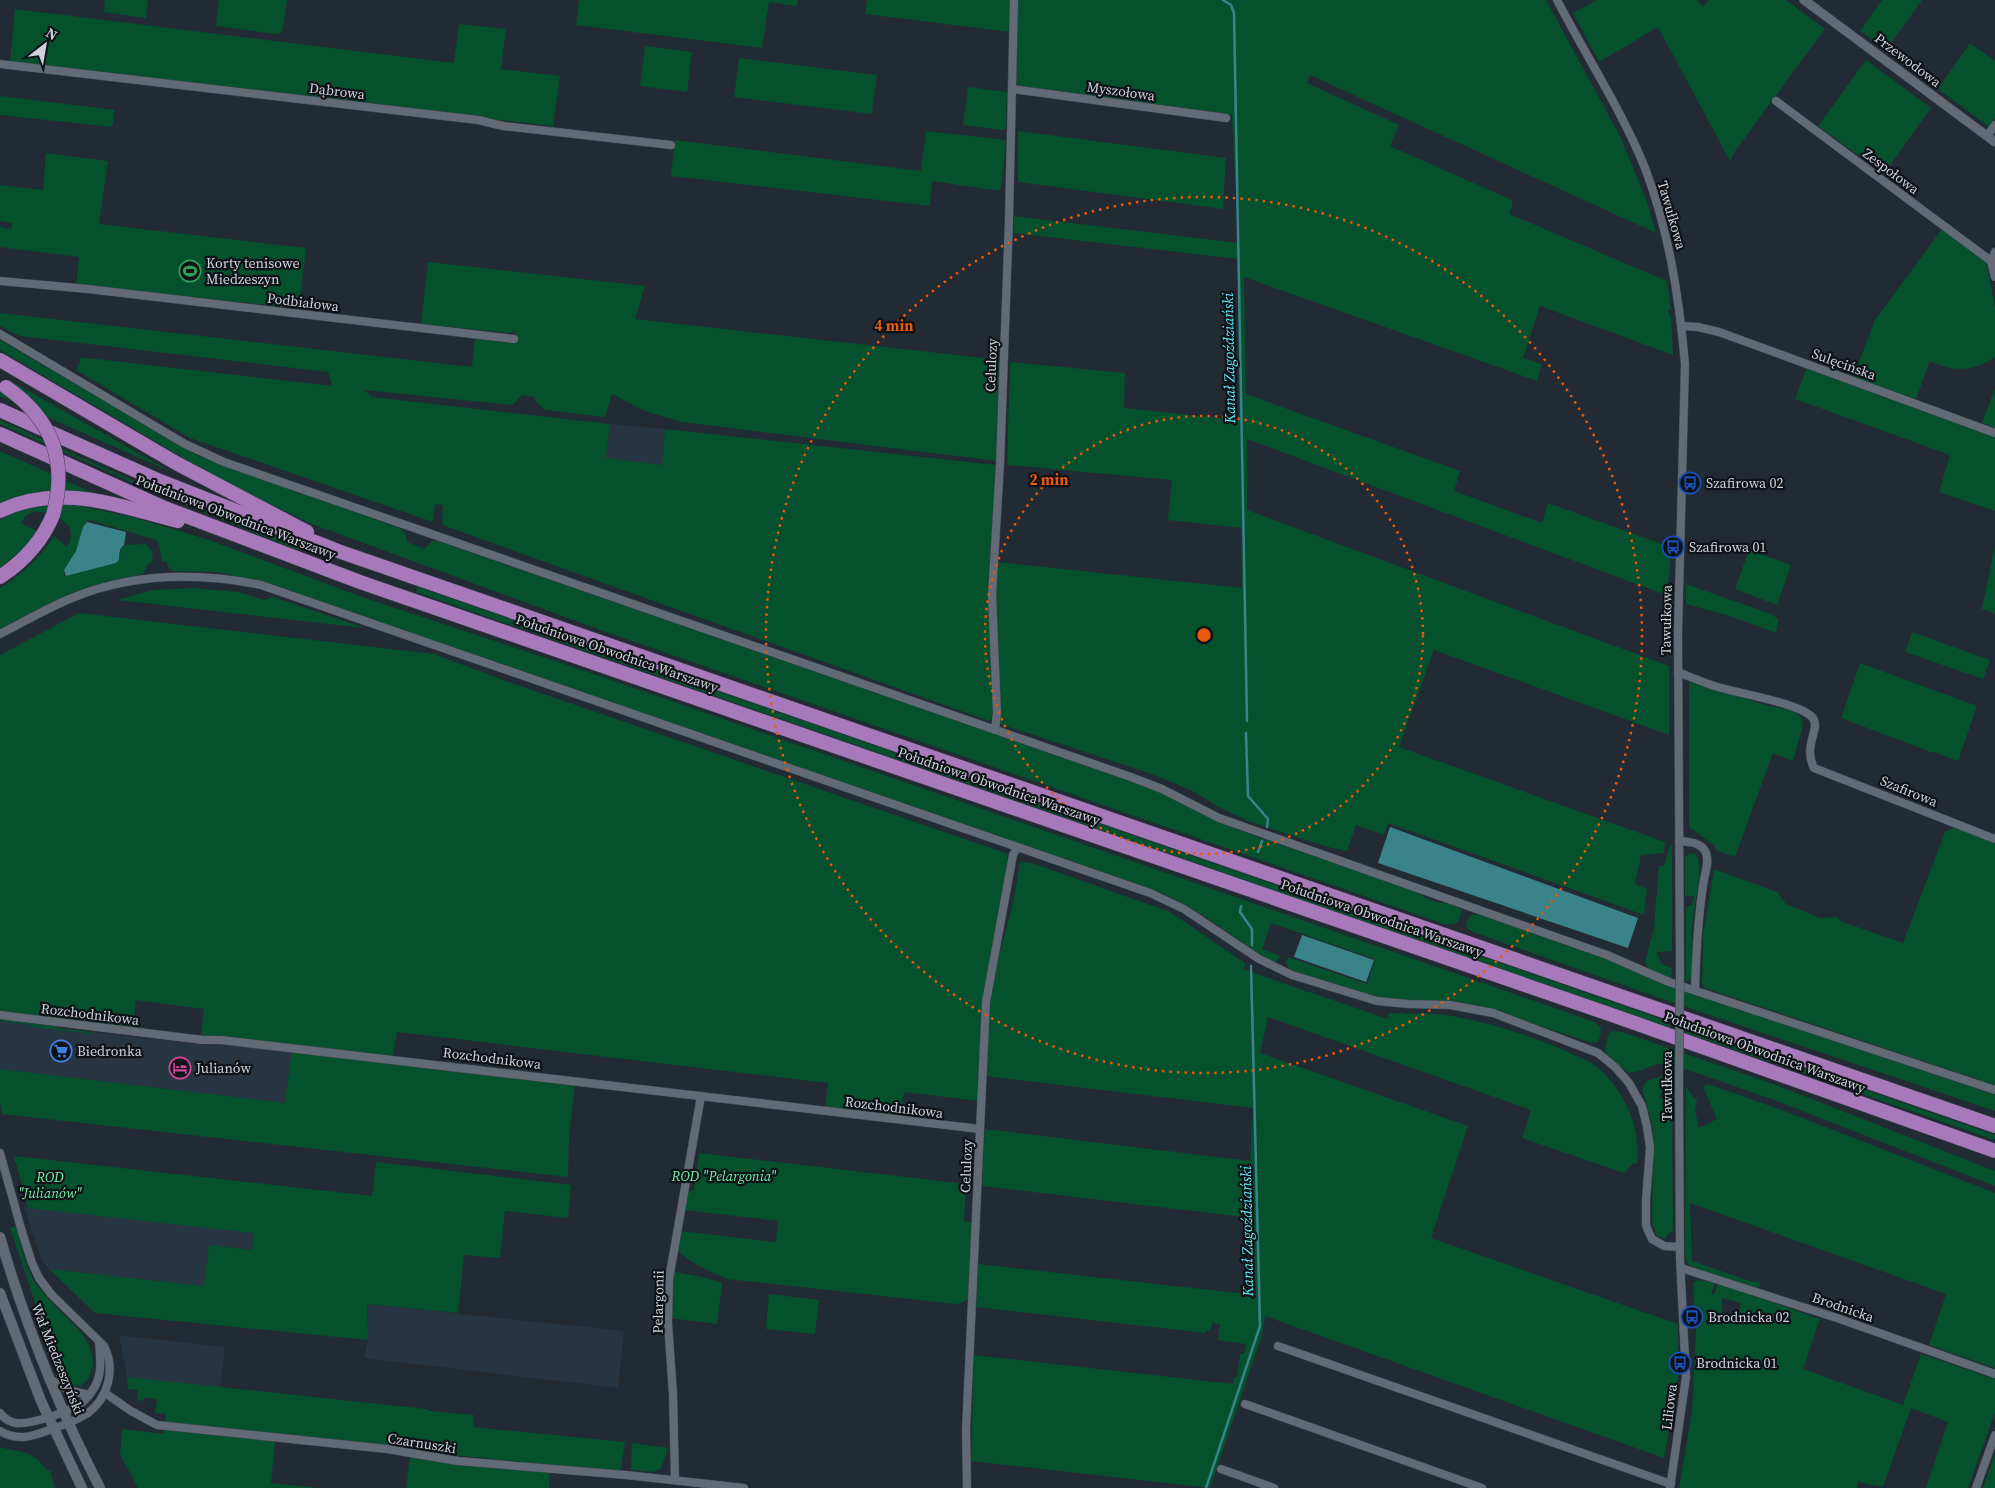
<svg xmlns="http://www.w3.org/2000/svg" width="1995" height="1488" viewBox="0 0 1995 1488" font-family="'Source Serif 4',serif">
	<rect width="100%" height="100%" fill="#222a34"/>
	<g fill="#273442">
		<polygon points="610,424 665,429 662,465 606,458"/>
		<polygon points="0,1021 214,1046 220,1041 292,1049 285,1103 0,1069"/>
		<polygon points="24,1207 253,1232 252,1250 209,1245 205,1286 49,1269 42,1261"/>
		<polygon points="367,1304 624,1331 618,1388 364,1358 368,1340"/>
		<polygon points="119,1335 225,1347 220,1388 127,1377"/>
	</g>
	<g fill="#05512e" fill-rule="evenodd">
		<polygon points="105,0 148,0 146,18 104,12"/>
		<polygon points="219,0 287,0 283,29 281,33 276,34 216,26"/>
		<polygon points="579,0 798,0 797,6 769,2 762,48 576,25"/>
		<polygon points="867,0 1012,0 1009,32 865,14"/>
		<polygon points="1018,0 1546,0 1621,138 1647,202 1656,233 1310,75 1307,83 1399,125 1390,146 1512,200 1512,207 1509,214 1667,281 1671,310 1668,310 1669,315 1671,316 1673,355 1540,306 1523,358 1542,364 1537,381 1244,277 1246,394 1460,471 1454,491 1542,523 1548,503 1670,547 1670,570 1666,595 1247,439 1247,510 1669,666 1669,735 1434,650 1399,747 1665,842 1664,853 1641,855 1635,884 1647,889 1644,915 1388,823 1384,835 1356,825 1347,851 1328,847 1248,821 1217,806 1191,790 1149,773 1000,724 995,580 998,562 1242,588 1241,528 1168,520 1172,480 1007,465 1010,362 1125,373 1124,408 1239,420 1238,259 1013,233 1014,216 1238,243 1232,115 1020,86 1016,82"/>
		<polygon points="1597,0 1697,0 1703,7 1709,0 1786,0 1825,29 1735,151 1730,161 1658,27 1599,62 1573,13"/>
		<polygon points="1882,0 1922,0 1886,50 1860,31"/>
		<polygon points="15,9 454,63 459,24 506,29 501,69 560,76 553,126 10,62"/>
		<polygon points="1970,43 1995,61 1995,118 1989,127 1938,89"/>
		<polygon points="645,46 692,52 687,92 640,86"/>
		<polygon points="739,58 877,75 872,114 734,97"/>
		<polygon points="1866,60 1931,108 1884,174 1818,126"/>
		<polygon points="968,87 1007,92 1006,127 1004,130 963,125"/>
		<polygon points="0,96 115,110 112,127 0,115"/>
		<polygon points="926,131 1006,140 1002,181 1000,191 932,181 930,206 671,176 675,140 921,171"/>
		<polygon points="1018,131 1226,158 1223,209 1018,182"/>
		<polygon points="46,153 108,161 99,224 306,248 299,308 76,286 79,257 0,247 0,227 11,229 12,223 0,221 0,185 43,190"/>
		<path d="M1942,229L1986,262L1995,307V357C1971,372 1955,372 1930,361L1916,399L1853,378L1875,320Z"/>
		<polygon points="428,262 645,286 635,319 1001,360 997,461 682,422 645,411 612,394 605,417 545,410 537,403 534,397 522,395 512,405 364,390 372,397 610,424 606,458 662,465 665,429 996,465 988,590 994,715 989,721 442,525 443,505 435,504 433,522 190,438 76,370 81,360 78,357 332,386 328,372 20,336 0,326 0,313 472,367 475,338 515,342 515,331 509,333 421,324"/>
		<path d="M0,340L196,455L402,529L406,535L407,542L424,549L432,541H437L1161,791L1238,830L1419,892C1431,908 1452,898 1462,911L1458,922L1455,924H1444L606,632L312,524L251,495L206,471L0,350Z"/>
		<polygon points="1807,367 1995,437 1995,511 1939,492 1950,455 1795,399"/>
		<polygon points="13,382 18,385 171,472 0,396 0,390"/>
		<polygon points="1995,388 1995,428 1982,423"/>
		<path d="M0,420C98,466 199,512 302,545L300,551L161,495L20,433L0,424Z"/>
		<path d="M0,451L100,496C62,489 36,488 0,504Z"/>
		<path d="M65,503L136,518L206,539L368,599L591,673L1595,1022L1601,1028L1600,1037L1597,1043L1589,1042L1479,1006C1448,1001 1417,1003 1386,998C1353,994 1322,981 1290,970L1286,963L1288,957L1367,984L1375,959L1271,923L1262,949L1281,956L1276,962H1272C1235,939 1199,908 1159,892L267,583L217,572L173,571L169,568L166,561L162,562L159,545L156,540L90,520H87C82,530 82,541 77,550C72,560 65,564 64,575L66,576L116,563L120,557L121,548L124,545L146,544L152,551L153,562L148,564L144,573L140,575L109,581L74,592L0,629V588C22,574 40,558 54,536L67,547C77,529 66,519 49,514C43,512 35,510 29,514C25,516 23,519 21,523L37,531L27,545L0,568V520C20,507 41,505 65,503Z"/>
		<polygon points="1995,545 1995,614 1982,609"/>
		<polygon points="1749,550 1791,565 1777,605 1735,589"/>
		<polygon points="1686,584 1771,614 1778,619 1776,633 1730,616 1686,604"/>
		<polygon points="418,587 1670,1022 1670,1028 416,592"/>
		<polygon points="193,588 238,592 264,600 273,597 364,628 118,600 152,590"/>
		<path d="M79,613L434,654L506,681L1008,854C1004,905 989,955 983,1005C979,1037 980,1069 978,1101L904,1092L900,1118L825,1109L828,1083L397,1032L393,1057L201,1036L204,1009L136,1000L133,1028L0,1012V655Z"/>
		<polygon points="1912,632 1990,660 1983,679 1905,652"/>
		<polygon points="1860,663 1977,706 1958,761 1934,752 1933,753 1841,718"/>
		<polygon points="1689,680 1768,706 1793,710 1801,718 1803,725 1793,761 1773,753 1735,857 1715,850 1715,846 1689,827"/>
		<polygon points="1956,827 1995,844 1995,1085 1705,988 1702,984 1703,935 1714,869 1777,892 1786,904 1820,918 1838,917 1840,921 1903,943 1945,832"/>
		<polygon points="1670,845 1672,845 1672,951 1657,952 1661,964 1672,968 1671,979 1649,969 1645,963 1654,927 1659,866 1664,866"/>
		<path d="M1690,853L1696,854C1705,867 1693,910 1692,927C1691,944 1693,961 1691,978L1686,982V907L1692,905L1694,896H1685V857Z"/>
		<path d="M1020,862L1032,863L1170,912L1245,963L1244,969L1248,971L1388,1019L1389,1013C1408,1014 1428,1012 1446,1015C1490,1022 1532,1036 1573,1054C1580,1058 1590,1061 1596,1066C1624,1089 1641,1127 1637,1163L1632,1164L1624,1173L1522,1138L1531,1110L1268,1017L1260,1053L1468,1126L1431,1238L1678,1324V1378L1664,1458L1265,1316L1262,1335L1210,1488L971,1461L974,1355L1233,1384V1379L1237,1377L1240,1354H1244L1246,1344L1218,1340L1220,1324L1212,1323L1211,1328L1205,1333L976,1307L978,1264L1255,1295L1252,1218L982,1186L985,1129L1250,1161L1253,1108L985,1076L989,1007L993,979L1014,899Z"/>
		<polygon points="1478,914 1625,966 1671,986 1995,1095 1995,1111 1671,1002 1473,932 1468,929 1466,923 1471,915"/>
		<polygon points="0,1019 54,1025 62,1029 92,1032 92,1034 32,1027 31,1025 0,1021"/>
		<polygon points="1686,1028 1995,1135 1995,1140 1686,1033"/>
		<polygon points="1613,1031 1622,1032 1776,1085 1995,1171 1995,1186 1777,1101 1677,1066 1657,1064 1639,1071 1629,1073 1606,1053 1605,1047 1609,1033"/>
		<polygon points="292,1049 575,1084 569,1137 568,1177 2,1114 0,1103 0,1069 285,1103"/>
		<polygon points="1663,1076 1671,1077 1671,1083 1663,1087 1659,1098 1672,1098 1673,1230 1666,1236 1665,1239 1656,1235 1652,1221 1653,1128 1642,1089 1646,1081"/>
		<polygon points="1708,1084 1787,1112 1995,1193 1995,1368 1929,1345 1946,1294 1690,1203 1692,1261 1753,1282 1761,1282 1758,1288 1690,1267 1686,1261 1685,1250 1686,1086 1694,1099 1697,1098 1695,1111 1699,1128 1717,1119 1703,1087"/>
		<path d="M699,1153L966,1184L964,1221L972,1223L968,1299L962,1303L955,1304L727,1279C710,1271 690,1264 678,1250L680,1231L776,1242L778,1221L684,1210L688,1191H693Z"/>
		<polygon points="14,1156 372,1196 376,1162 571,1185 568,1218 505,1211 500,1258 464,1255 458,1313 367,1304 368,1340 95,1313 49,1269 204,1286 209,1245 252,1250 253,1233 28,1208"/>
		<path d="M16,1226C21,1244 25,1268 36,1284C42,1292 49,1300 56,1307C71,1323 87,1333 92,1355C96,1370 85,1396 67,1382C60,1376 57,1366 54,1359L10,1228Z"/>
		<polygon points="675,1272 703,1277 722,1283 717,1324 670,1318 673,1273"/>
		<path d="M1698,1280L1715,1283L1711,1294L1714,1295L1718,1283L1820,1319L1803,1369L1903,1405L1921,1354L1995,1379V1412L1968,1488H1926L1948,1422L1911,1408L1883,1487L1858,1482L1857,1488H1679L1692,1411L1696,1331L1693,1282ZM1722,1298L1741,1303L1736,1323L1717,1321L1722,1314Z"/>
		<polygon points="769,1294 819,1300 815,1334 766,1329"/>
		<polygon points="127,1377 426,1409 430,1411 474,1415 473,1427 625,1442 621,1468 619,1472 425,1452 396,1447 165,1423 166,1414 155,1413 157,1400 145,1397 143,1401 137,1400 138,1390 128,1389"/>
		<polygon points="122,1429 164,1434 164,1430 275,1441 271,1483 319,1488 138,1488 120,1454"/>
		<polygon points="632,1443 668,1448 661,1469 653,1472 631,1470"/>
		<path d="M0,1447C23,1454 32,1448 47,1471L50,1470L55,1488H0Z"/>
		<polygon points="1995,1454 1995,1488 1983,1488"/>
		<polygon points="410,1456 466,1466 550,1472 549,1488 406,1488"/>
	</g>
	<g fill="#3a8389">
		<path d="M87,522L126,532L124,545C118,550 120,554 119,560L116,563L66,576L64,570L76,551L83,527Z"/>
		<polygon points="1390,827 1638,918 1628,948 1378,863"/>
		<polygon points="1302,935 1374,960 1366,982 1294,957"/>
	</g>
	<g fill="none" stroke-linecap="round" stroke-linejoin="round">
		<g stroke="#3a8389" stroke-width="2.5">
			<polyline points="1223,0 1231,5 1234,13 1247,721"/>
			<polyline points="1246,733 1248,796 1268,819 1267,827"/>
			<polyline points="1258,852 1262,841"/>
			<polyline points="1241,906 1240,912 1252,929 1252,945"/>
			<polyline points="1206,1488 1260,1326 1251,966"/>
		</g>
		<g stroke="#3d454c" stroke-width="9">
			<g id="minor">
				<path d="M1557,0C1586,56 1621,109 1645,168C1669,231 1679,297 1685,364L1678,633L1680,971"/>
				<polyline points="0,64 478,120 503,126 671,145"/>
				<polyline points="1012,89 1226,118"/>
				<polyline points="1776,101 1991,261"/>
				<polyline points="1987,136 1995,125"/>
				<polyline points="1995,252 1991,261 1995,277"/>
				<polyline points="0,281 88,289 514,339"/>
				<polyline points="1682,326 1698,327 1719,332 1995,433"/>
				<polyline points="0,334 185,444 224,462 1131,777 1162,789 1219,818 1607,955 1669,982 1995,1090"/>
				<path d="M0,634C24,622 47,608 72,598C133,573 197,572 261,585L1150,893L1184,909L1259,959L1292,975L1377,1001L1408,1004L1450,1005L1493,1013L1598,1053L1616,1068L1629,1083L1642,1106L1647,1127L1650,1148L1646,1200V1225L1649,1233L1652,1239L1664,1246L1680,1247"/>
				<path d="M1678,672C1691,677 1704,683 1718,687C1736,693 1807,704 1814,720C1819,731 1803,747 1814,768L1995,839"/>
				<polyline points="995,730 997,713 992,595 1000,464 1009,220 1014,0"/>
				<path d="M1679,841C1688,842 1702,842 1706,853C1709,861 1706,871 1704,879C1698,916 1696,952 1695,990"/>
				<path d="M0,1015L203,1040H221C475,1068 727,1100 980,1129"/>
				<path d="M0,1153L22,1232L32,1263L39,1278L51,1294L104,1346C116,1369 108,1398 88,1413C77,1420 64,1425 52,1429C34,1436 18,1442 0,1431"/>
				<polyline points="1681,1268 1837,1318 1995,1374"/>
				<polyline points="1278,1346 1671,1484"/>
				<polyline points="50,1379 68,1390 89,1395"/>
				<polyline points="105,1393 131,1411 157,1425 387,1449 458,1461 626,1475 744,1488"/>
				<polyline points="1245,1404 1482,1488"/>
				<path d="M0,1413C4,1418 9,1422 16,1423C30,1425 63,1413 75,1407C83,1403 90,1395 94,1388C103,1373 100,1359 99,1342"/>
				<polyline points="1221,1469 1274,1488"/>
				<polyline points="675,1480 673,1394 668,1323 669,1279 701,1096"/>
				<polyline points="967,1488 966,1430 986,1002 1013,855 1017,848"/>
				<polyline points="1670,1488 1686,1377 1680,1259 1679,1086"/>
				<polyline points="1976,1488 1995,1435"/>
			</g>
		</g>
		<g stroke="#3d454c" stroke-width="10">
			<polyline id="tertiary" points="1804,0 1995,142"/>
		</g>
		<g stroke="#3d454c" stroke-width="11">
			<g id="secondary">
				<path d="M0,1237C25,1324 59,1408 100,1488"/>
				<polyline points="0,1293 41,1401 82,1488"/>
			</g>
		</g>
		<g stroke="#3d454c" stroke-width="15">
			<g id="motorway">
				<polyline points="0,360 176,463 307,532"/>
				<polyline points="0,410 155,479 338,551 1995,1126"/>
				<polyline points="0,434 162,507 360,582 1612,1015 1995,1151"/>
				<path d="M0,511C60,482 118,506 178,521"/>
				<path d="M0,577C24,561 42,542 53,515"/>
			</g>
		</g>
		<use href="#minor" stroke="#616a75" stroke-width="8"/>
		<use href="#tertiary" stroke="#616a75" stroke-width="9"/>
		<use href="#secondary" stroke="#616a75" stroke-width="10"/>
		<use href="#motorway" stroke="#a779ba" stroke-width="14"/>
		<g stroke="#3d454c" stroke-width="9" stroke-linecap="butt">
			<polyline id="minor-bridge" points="1679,1086 1680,971"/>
		</g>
		<g stroke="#3d454c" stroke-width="15" stroke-linecap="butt">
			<path id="motorway-bridge" d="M6,387C52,419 68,461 53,515"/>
		</g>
		<use href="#minor-bridge" stroke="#616a75" stroke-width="8"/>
		<use href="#motorway-bridge" stroke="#a779ba" stroke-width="14"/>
	</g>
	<g fill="none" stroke="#e8590c" stroke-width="2.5" stroke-dasharray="2.5 5">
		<circle cx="1204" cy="635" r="219"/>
		<circle cx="1204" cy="635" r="438"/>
	</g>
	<defs>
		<g id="stadium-ring" transform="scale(1.125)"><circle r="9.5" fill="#0f1217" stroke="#2e9e5b" stroke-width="1.5"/><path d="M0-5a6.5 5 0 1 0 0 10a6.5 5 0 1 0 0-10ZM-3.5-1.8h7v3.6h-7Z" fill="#2e9e5b"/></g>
		<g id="bus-ring" transform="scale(1.125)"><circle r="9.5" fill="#0f1217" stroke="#1a4fb4" stroke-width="1.5"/><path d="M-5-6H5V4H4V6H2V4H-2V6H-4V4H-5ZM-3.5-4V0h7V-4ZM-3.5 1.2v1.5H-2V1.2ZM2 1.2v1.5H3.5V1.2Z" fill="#1a4fb4"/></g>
		<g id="supermarket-ring" transform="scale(1.125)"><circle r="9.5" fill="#0f1217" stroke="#3f7fe0" stroke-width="1.5"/><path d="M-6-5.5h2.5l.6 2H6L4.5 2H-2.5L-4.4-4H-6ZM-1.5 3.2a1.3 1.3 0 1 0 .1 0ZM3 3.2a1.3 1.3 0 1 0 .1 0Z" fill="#3f7fe0"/></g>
		<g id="hotel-ring" transform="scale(1.125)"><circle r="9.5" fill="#0f1217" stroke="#d1479c" stroke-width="1.5"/><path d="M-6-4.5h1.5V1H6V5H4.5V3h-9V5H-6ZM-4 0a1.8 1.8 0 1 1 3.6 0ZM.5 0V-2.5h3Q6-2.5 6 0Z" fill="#d1479c"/></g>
	</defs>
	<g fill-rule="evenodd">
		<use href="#stadium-ring" x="190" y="271"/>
		<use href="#bus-ring" x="1690" y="483"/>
		<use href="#bus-ring" x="1673" y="547"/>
		<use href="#supermarket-ring" x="61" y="1051"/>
		<use href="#hotel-ring" x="180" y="1068"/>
		<use href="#bus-ring" x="1692" y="1317"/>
		<use href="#bus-ring" x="1680" y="1363"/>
	</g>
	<g text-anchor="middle" stroke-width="4.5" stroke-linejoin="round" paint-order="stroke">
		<g font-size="14" fill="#cdd2d9" stroke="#0f1217">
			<text transform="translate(1908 60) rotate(37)" y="5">Przewodowa</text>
			<text transform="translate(337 91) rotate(7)" y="5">Dąbrowa</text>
			<text transform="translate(1121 91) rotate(8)" y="5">Myszołowa</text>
			<text transform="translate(1891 171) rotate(37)" y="5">Zespołowa</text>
			<text transform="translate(1672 215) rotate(74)" y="5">Tawułkowa</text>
			<text transform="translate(303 302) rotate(7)" y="5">Podbiałowa</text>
			<text transform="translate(1844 364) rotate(20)" y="5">Sulęcińska</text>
			<text transform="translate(991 365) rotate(-88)" y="5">Celulozy</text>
			<text transform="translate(236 517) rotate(21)" y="5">Południowa Obwodnica Warszawy</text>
			<text transform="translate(1666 620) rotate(-89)" y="5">Tawułkowa</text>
			<text transform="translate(617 653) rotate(19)" y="5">Południowa Obwodnica Warszawy</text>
			<text transform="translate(999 786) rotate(19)" y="5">Południowa Obwodnica Warszawy</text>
			<text transform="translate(1909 791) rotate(22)" y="5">Szafirowa</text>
			<text transform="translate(1382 918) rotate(19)" y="5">Południowa Obwodnica Warszawy</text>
			<text transform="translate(90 1014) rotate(7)" y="5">Rozchodnikowa</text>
			<text transform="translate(1765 1052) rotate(20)" y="5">Południowa Obwodnica Warszawy</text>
			<text transform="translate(492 1058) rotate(7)" y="5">Rozchodnikowa</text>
			<text transform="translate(1667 1086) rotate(-90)" y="5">Tawułkowa</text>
			<text transform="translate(894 1107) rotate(7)" y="5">Rozchodnikowa</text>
			<text transform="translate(966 1166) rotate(-88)" y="5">Celulozy</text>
			<text transform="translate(658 1302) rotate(-89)" y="5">Pelargonii</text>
			<text transform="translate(1843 1307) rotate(19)" y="5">Brodnicka</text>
			<text transform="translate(58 1359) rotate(68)" y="5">Wał Miedzeszyński</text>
			<text transform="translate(1669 1407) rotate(-83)" y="5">Liliowa</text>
			<text transform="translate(422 1443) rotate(9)" y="5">Czarnuszki</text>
		</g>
		<g font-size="14" fill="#cdd2d9" stroke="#0f1217" text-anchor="start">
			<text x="206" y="268">Korty tenisowe<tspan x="206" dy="16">Miedzeszyn</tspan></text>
			<text x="1706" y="488">Szafirowa 02</text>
			<text x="1689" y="552">Szafirowa 01</text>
			<text x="77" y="1056">Biedronka</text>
			<text x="196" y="1073">Julianów</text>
			<text x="1708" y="1322">Brodnicka 02</text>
			<text x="1696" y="1368">Brodnicka 01</text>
		</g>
		<g font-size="14" font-style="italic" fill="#71f0a8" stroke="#0f1217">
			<text x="724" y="1181">ROD "Pelargonia"</text>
			<text x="50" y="1182">ROD<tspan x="50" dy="16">"Julianów"</tspan></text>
		</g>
		<g font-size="15" font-style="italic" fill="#5fedf8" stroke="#0f1217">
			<text transform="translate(1229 358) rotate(-91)" y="5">Kanał Zagoździański</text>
			<text transform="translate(1247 1231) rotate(-91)" y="5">Kanał Zagoździański</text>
		</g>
	</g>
	<circle cx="1204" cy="635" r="8" fill="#e8590c" stroke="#0f1217" stroke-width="2.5"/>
	<g font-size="15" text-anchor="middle" font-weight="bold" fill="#e8590c" stroke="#0f1217" stroke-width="4.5" stroke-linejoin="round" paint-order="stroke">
		<text x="894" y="331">4 min</text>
		<text x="1049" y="485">2 min</text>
	</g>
	<g transform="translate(45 45) rotate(31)" stroke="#0f1217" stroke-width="4" paint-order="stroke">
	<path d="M0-4L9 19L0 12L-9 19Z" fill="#cdd2d9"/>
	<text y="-8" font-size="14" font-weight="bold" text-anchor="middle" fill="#cdd2d9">N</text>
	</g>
</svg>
